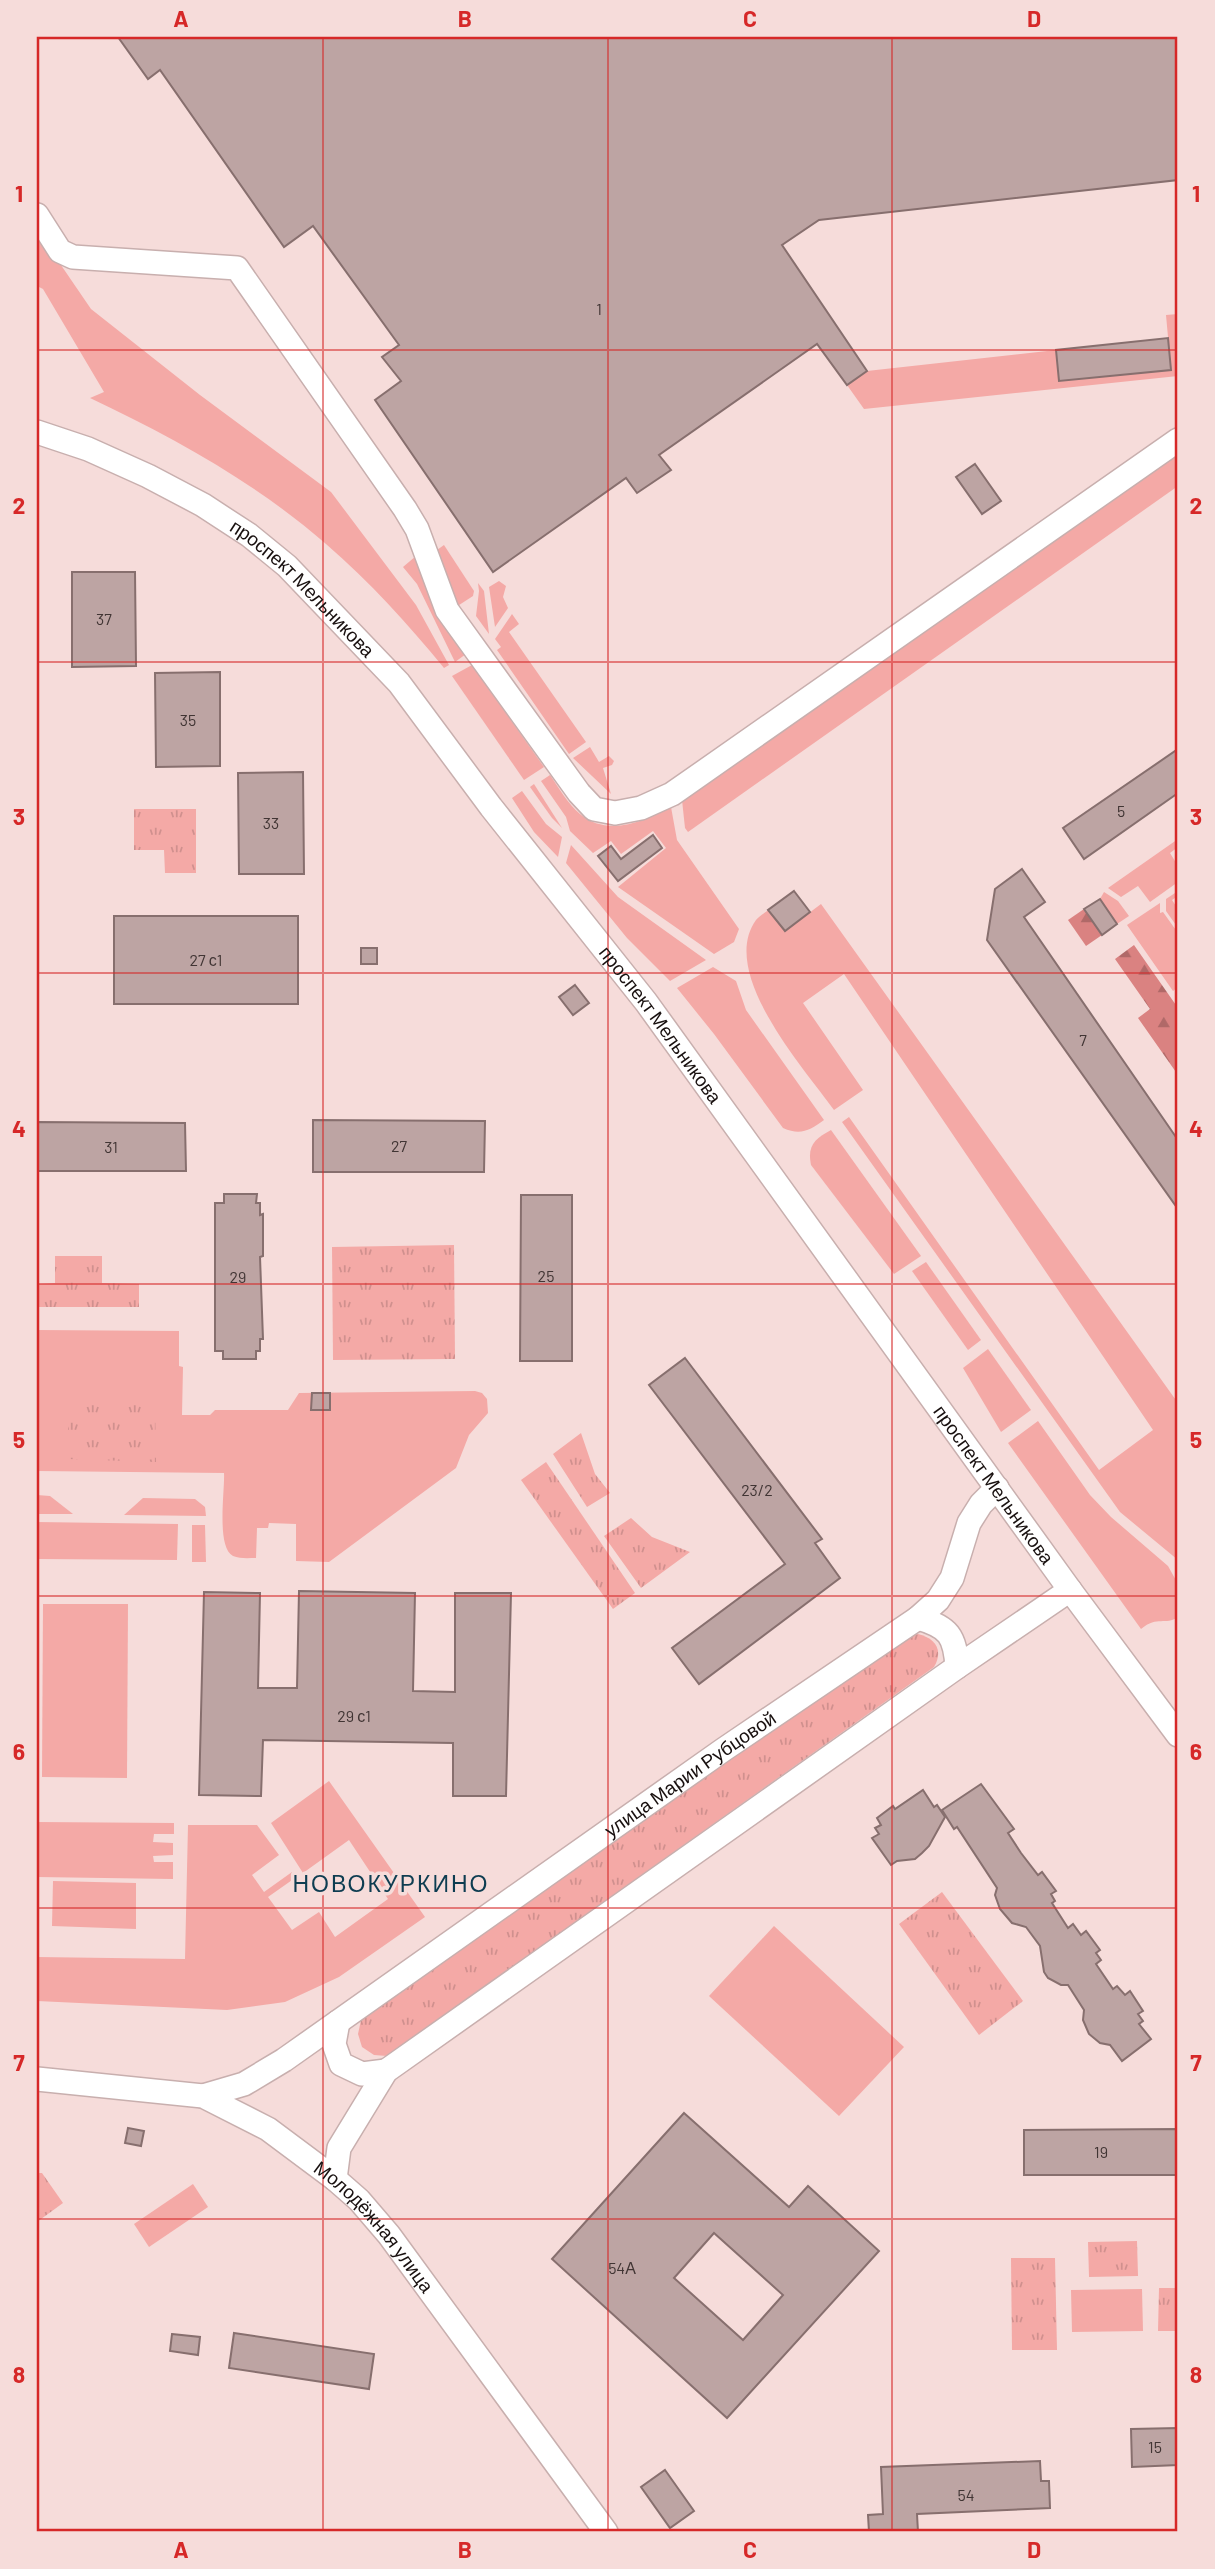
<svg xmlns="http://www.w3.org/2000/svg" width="1215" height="2569" viewBox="0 0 1215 2569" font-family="Barlow,sans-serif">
	<defs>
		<pattern id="forest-firs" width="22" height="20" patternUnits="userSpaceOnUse" patternTransform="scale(1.75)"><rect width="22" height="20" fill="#da8281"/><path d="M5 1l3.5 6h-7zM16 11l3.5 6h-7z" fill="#b06968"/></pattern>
		<pattern id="park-tufts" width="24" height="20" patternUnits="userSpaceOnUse" patternTransform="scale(1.75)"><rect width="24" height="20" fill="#f4a9a6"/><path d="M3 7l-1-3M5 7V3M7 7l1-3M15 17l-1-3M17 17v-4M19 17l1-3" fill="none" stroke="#d0908e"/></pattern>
	</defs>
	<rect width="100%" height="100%" fill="#f6dcda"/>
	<g fill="#f4a9a6">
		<path d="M37,230L91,309L200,395L331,492L416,605L449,665L444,668C408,624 370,582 326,544C256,483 173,437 90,398L104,392L43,289L37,286Z"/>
		<polygon points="1178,314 1178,376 864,409 847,385 867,371 1056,350 1059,381 1171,370 1166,315"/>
		<polygon points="1178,455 1178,486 688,832 685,828 682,800"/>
		<polygon points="444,545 474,591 473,596 456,607 437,550"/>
		<polygon points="416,556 437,615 466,654 455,662 417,584 403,567"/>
		<polygon points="499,581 506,586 503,597 508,608 495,627 489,587"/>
		<polygon points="478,583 484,591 489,634 476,616 479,591"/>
		<polygon points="512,614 519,624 509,632 586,742 569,754 497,650 501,647 495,639"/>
		<polygon points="472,665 544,767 524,780 452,676"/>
		<polygon points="590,747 599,762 609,756 614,761 612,765 603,768 611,794 573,758"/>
		<path d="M550,775C559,788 568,804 580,814C607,837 644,822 671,807L677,840L739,929L734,942L714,954L618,887L666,848L653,831L621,854L611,841L593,853L570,831L566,817L541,781Z"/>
		<polygon points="534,784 562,828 552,818 530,787"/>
		<polygon points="522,791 546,824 562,837 558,857 534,832 512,798"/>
		<polygon points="1178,839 1178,847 1170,853 1178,866 1178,882 1150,902 1138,886 1121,897 1108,888"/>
		<polygon points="571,845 618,897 706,960 670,981 627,938 566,863"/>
		<polygon points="1178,891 1178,896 1172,900 1178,909 1178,928 1166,911 1166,899"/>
		<polygon points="1104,892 1118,901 1129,916 1117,924 1100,899"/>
		<polygon points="1160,903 1160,913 1163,912 1178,933 1178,987 1173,991 1127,925"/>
		<path d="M821,904L1178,1403V1560L1120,1512L842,1122L849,1117L1099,1470L1153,1430L844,974L803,1003L863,1090L834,1110C804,1068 718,973 756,920C759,916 765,913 768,910L785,931Z"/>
		<path d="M713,967L736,981L746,1010L824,1120C810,1130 801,1136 783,1128L714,1034L677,988Z"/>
		<path d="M831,1130L921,1256L894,1274L811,1165C807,1145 815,1139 831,1130Z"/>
		<polygon points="926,1262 981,1340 968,1350 912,1271"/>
		<path d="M37,1330L179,1331V1366L183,1367L182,1415H210L215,1410H288L299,1393L475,1391L482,1393L487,1399L488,1413L469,1435L456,1468L329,1562L296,1561V1524L269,1523L268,1528H257L256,1558C249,1558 240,1559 233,1556C216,1547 225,1491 224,1473L37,1471Z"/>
		<polygon points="988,1349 1031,1410 1001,1432 963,1368"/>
		<path d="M1038,1421L1090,1495L1111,1517L1168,1566L1178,1584V1617C1165,1626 1158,1615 1141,1629L1008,1443Z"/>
		<polygon points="37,1495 50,1496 73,1514 37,1514"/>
		<polygon points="143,1498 195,1499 205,1507 206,1516 124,1515"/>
		<polygon points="37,1522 178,1524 177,1560 37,1559"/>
		<polygon points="192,1525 205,1525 206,1562 192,1562"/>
		<polygon points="43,1604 128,1604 127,1778 42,1777"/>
		<polygon points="329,1781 425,1917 339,1977 285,2002 227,2010 37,2001 37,1957 185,1959 188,1825 257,1825 279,1855 252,1875 264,1892 292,1872 295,1878 268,1897 292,1930 319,1912 335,1937 388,1899 349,1840 303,1873 271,1823"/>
		<polygon points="37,1822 174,1823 174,1834 154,1834 153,1842 173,1843 173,1855 153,1856 154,1862 173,1862 173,1879 37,1877"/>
		<polygon points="53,1881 136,1883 136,1929 52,1926"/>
		<polygon points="774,1926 904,2047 839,2116 709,1996"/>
		<polygon points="193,2184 208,2207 149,2247 134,2224"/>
		<polygon points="1142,2289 1143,2331 1072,2332 1071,2290"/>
	</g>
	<g fill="url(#forest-firs)">
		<polygon points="1084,909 1102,935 1086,946 1068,920"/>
		<polygon points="1134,945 1178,1008 1178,1075 1138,1018 1150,1009 1115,959"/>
	</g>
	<g fill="url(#park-tufts)">
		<polygon points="134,809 196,809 196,873 165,873 164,850 134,850"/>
		<polygon points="454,1245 455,1359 333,1360 332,1247"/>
		<polygon points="55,1256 102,1256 102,1283 139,1284 139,1307 37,1307 37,1284 55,1283"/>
		<polygon points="68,1398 155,1402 156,1462 68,1459"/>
		<polygon points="581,1433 595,1474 610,1493 587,1507 553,1454"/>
		<polygon points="546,1462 635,1593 613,1609 521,1480"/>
		<polygon points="631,1518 652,1537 690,1552 641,1588 604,1536"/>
		<path d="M918,1634C935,1638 944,1650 934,1667L387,2056L374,2055L362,2047L358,2034L361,2020L528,1900L911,1635Z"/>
		<polygon points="942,1892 1023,2001 979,2035 899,1924"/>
		<polygon points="37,2173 42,2173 63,2203 37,2222"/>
		<polygon points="1137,2241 1138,2276 1089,2277 1088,2242"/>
		<polygon points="1011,2258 1055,2258 1057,2350 1012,2350"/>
		<polygon points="1159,2288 1178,2288 1178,2331 1158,2331"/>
	</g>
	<g fill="#bda4a3" stroke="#876f6e" stroke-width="2" fill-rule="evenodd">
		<polygon points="118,37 1178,37 1178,180 819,220 782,245 867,371 847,385 817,344 659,455 671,470 637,493 626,478 493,572 375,400 401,381 382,357 399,345 313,226 284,247 160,70 148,79"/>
		<polygon points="1168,338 1171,370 1059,381 1056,350"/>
		<polygon points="975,464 1001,501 982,514 956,477"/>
		<polygon points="72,572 135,572 136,666 72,667"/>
		<polygon points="220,672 220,766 156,767 155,673"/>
		<polygon points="1178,749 1178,793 1084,859 1063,828"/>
		<polygon points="303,772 304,874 239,874 238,773"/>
		<polygon points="653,835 662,848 618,881 598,856 611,846 621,859"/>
		<polygon points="1022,869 1045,902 1024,917 1178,1140 1178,1209 987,940 995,889"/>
		<polygon points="794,891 810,912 785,931 768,910"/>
		<polygon points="1100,899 1117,924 1102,935 1084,909"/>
		<rect x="114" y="916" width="184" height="88"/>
		<rect x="361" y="948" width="16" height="16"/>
		<polygon points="575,985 589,1003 573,1015 559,997"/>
		<polygon points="313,1120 485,1121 484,1172 313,1172"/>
		<polygon points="37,1122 185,1123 186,1171 37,1171"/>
		<polygon points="224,1194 257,1194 256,1203 260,1203 260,1215 263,1214 263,1256 260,1257 263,1339 260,1339 260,1351 256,1351 256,1359 223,1359 223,1351 215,1351 215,1203 224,1203"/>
		<polygon points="521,1195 572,1195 572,1361 520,1361"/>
		<polygon points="685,1358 822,1539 815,1543 840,1578 699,1684 672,1648 785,1564 649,1385"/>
		<polygon points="312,1393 330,1393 330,1410 311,1410"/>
		<polygon points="299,1591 415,1593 413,1691 455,1692 455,1593 511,1593 506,1796 453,1796 453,1743 263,1740 261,1796 199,1795 204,1592 260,1593 258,1688 297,1688"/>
		<polygon points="981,1784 1014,1829 1008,1833 1021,1853 1038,1875 1042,1872 1056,1891 1051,1894 1055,1901 1052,1903 1068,1928 1073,1924 1081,1935 1086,1931 1100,1950 1096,1953 1101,1960 1096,1964 1113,1989 1117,1986 1125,1995 1130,1991 1143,2011 1138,2014 1143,2021 1139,2024 1151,2039 1122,2061 1110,2045 1100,2043 1089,2034 1083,2020 1084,2010 1068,1985 1061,1985 1048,1978 1044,1972 1040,1946 1026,1927 1012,1923 1000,1909 995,1895 997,1888 957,1827 954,1829 942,1810"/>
		<polygon points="923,1790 934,1807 937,1805 945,1817 929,1846 922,1853 915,1859 897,1861 891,1865 872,1838 879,1834 875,1828 881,1825 877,1818 893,1806 895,1809"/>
		<path d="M684,2113L789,2207L808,2186L879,2251L727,2418L552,2259ZM714,2233L783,2295L743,2340L674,2278Z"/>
		<polygon points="128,2128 144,2131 141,2146 125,2143"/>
		<polygon points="1178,2129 1178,2175 1024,2175 1024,2130"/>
		<polygon points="234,2333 374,2354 369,2389 229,2368"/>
		<polygon points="172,2334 200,2337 198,2355 170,2351"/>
		<polygon points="1178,2428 1178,2465 1132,2467 1131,2429"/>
		<polygon points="1040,2461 1041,2481 1049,2481 1050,2508 917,2514 918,2532 869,2532 868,2515 883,2514 881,2467"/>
		<polygon points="665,2470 694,2511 670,2528 641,2487"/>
	</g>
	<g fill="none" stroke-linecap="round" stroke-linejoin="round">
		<g stroke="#c8afae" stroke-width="26">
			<g id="minor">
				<polyline points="37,215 60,251 73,257 237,268 405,509 417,529 447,610 579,793 594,809 615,813 641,808 672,794 1178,440"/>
				<path id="s1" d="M37,432L88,449L148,476L203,505L249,535L287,566L399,683L491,807L646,1002L1070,1590L1178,1735"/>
				<path d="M918,1618C949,1627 955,1636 957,1667"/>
				<polyline points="338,2022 334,2044 341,2064 362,2074 386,2071"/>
				<path id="s2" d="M37,2079L203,2096L268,2129L335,2179L359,2200L389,2235L606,2532"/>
				<path id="s3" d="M203,2096L244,2084L284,2060L723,1750L918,1618L938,1600L952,1578L969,1523L981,1504L997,1488"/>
				<polyline points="335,2179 339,2148 386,2071 957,1667 1070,1590"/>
			</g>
		</g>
		<use href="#minor" stroke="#fff" stroke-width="23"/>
	</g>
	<path fill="none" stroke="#d62828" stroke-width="2" stroke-opacity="0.55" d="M323,37V2532M608,37V2532M892,37V2532M37,350H1178M37,662H1178M37,973H1178M37,1284H1178M37,1596H1178M37,1908H1178M37,2219H1178"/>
	<g text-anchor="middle" stroke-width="7" stroke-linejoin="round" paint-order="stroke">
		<g font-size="16" fill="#413534">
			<text x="599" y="315">1</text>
			<text x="104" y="625">37</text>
			<text x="188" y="726">35</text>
			<text x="1121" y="817">5</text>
			<text x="271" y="829">33</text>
			<text x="206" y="966">27 с1</text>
			<text x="1083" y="1046">7</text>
			<text x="399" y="1152">27</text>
			<text x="111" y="1153">31</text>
			<text x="546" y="1282">25</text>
			<text x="238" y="1283">29</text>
			<text x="757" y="1496">23/2</text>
			<text x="354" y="1722">29 с1</text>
			<text x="1101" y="2158">19</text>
			<text x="622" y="2274">54А</text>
			<text x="1155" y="2453">15</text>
			<text x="966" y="2501">54</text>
		</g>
		<g font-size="19" fill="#18100f" stroke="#f6dcda">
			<text dy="7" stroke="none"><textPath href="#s1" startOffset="312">проспект Мельникова</textPath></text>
			<text dy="7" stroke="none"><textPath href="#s1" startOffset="878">проспект Мельникова</textPath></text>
			<text dy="7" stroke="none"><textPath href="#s1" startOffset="1446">проспект Мельникова</textPath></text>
			<text dy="7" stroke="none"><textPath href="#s3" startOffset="586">улица Марии Рубцовой</textPath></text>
			<text dy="7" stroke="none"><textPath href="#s2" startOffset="385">Молодёжная улица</textPath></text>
		</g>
		<g font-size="23" letter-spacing="2" fill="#0e3d51" stroke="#f6dcda">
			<text x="391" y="1892">НОВОКУРКИНО</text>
		</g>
	</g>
	<rect width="1215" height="2569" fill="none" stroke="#f6dcda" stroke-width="77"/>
	<rect x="38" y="38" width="1138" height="2492" fill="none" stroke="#d62828" stroke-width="2.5"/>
	<g font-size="23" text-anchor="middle" font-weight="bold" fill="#d62828">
		<text x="181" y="27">A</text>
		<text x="465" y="27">B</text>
		<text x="750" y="27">C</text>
		<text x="1034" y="27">D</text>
		<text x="19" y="202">1</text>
		<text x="1196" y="202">1</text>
		<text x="19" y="514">2</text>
		<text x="1196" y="514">2</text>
		<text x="19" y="825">3</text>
		<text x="1196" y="825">3</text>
		<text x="19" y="1137">4</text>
		<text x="1196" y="1137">4</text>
		<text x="19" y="1448">5</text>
		<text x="1196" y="1448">5</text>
		<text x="19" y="1760">6</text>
		<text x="1196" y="1760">6</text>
		<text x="19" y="2071">7</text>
		<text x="1196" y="2071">7</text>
		<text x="19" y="2383">8</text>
		<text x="1196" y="2383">8</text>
		<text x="181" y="2558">A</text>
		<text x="465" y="2558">B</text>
		<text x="750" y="2558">C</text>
		<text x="1034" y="2558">D</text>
	</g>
</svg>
